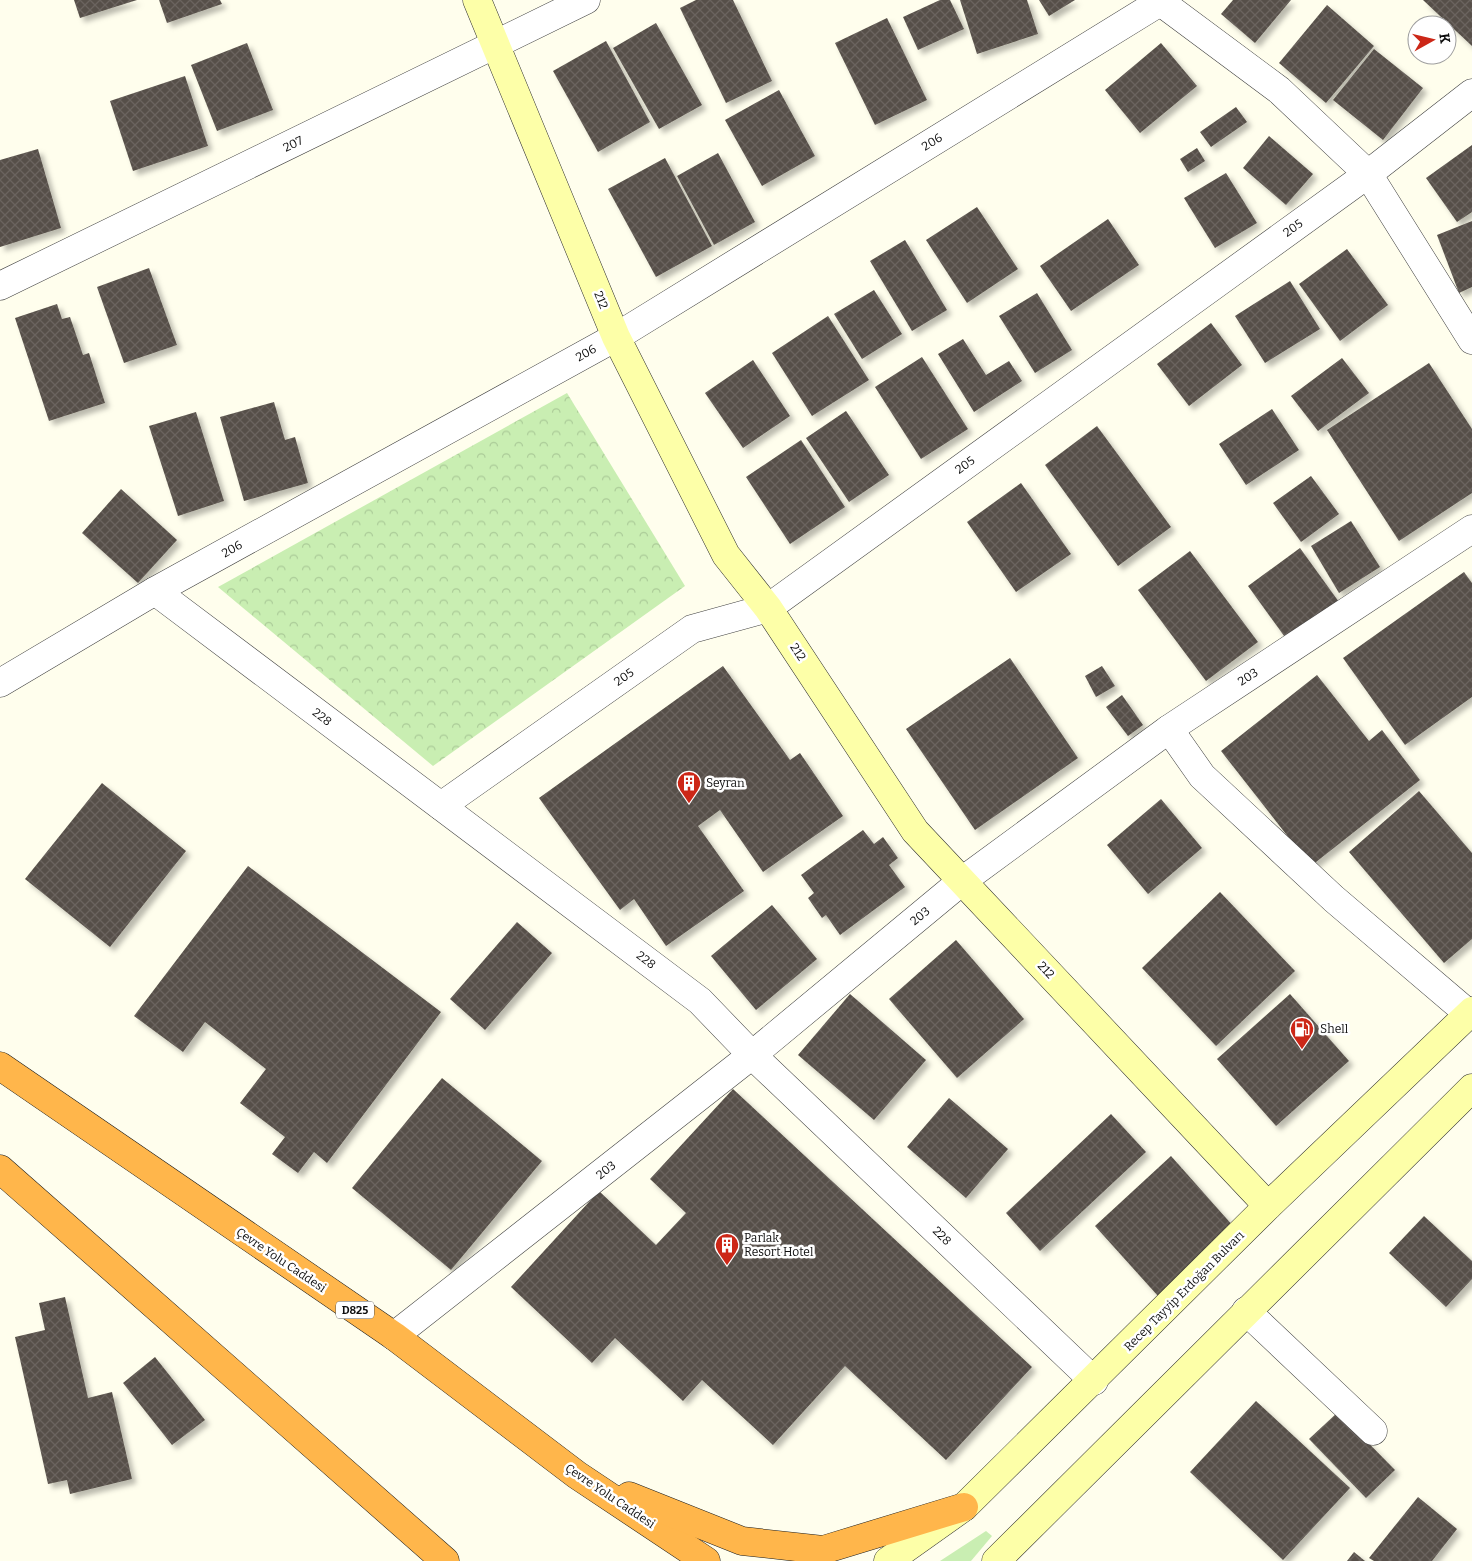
<svg xmlns="http://www.w3.org/2000/svg" width="1472" height="1561" viewBox="0 0 1472 1561" font-family="Bitter,serif">
	<defs>
		<pattern id="park-crowns" width="20" height="18" patternUnits="userSpaceOnUse" patternTransform="scale(1.25)"><rect width="20" height="18" fill="#c9eeb2"/><path d="M2 6a3 3 0 1 1 6 0M12 15a3 3 0 1 1 6 0" fill="none" stroke="#abcb98"/></pattern>
		<pattern id="building-cross-hatch" width="8" height="8" patternUnits="userSpaceOnUse" patternTransform="scale(1.25)"><rect width="8" height="8" fill="#575048"/><path d="M0 0l8 8M0 8l8-8" fill="none" stroke="#6a645e"/></pattern>
		<filter id="shadow"><feDropShadow dx="4.5" dy="4.5" stdDeviation="2.5" flood-color="#0004"/></filter>
	</defs>
	<rect width="100%" height="100%" fill="#fffeed"/>
	<polygon fill="#c9eeb2" points="986,1531 992,1536 971,1561 940,1561"/>
	<polygon fill="url(#park-crowns)" points="567,393 685,586 433,766 218,587"/>
	<g fill="url(#building-cross-hatch)" filter="url(#shadow)">
		<polygon points="74,0 137,0 80,18"/>
		<polygon points="159,0 220,0 222,4 167,23"/>
		<polygon points="696,0 733,0 772,81 726,103 680,8"/>
		<polygon points="940,0 950,0 964,29 918,50 903,17"/>
		<polygon points="960,0 1027,0 1038,34 977,54"/>
		<polygon points="1039,0 1075,0 1049,16"/>
		<polygon points="1233,0 1291,0 1255,43 1221,14"/>
		<polygon points="1423,0 1472,0 1472,46"/>
		<polygon points="1327,5 1374,46 1326,103 1279,63"/>
		<polygon points="887,18 927,100 875,125 835,43"/>
		<polygon points="656,23 702,105 659,129 613,48"/>
		<polygon points="606,41 650,122 598,152 553,71"/>
		<polygon points="247,43 273,110 217,131 191,65"/>
		<polygon points="1161,43 1197,86 1140,133 1105,90"/>
		<polygon points="1374,49 1423,88 1383,140 1333,100"/>
		<polygon points="185,76 208,146 133,171 110,101"/>
		<polygon points="779,90 815,156 762,186 725,120"/>
		<polygon points="1236,107 1247,122 1211,147 1200,132"/>
		<polygon points="1269,136 1313,174 1286,205 1243,168"/>
		<polygon points="1472,145 1472,212 1457,222 1426,178"/>
		<polygon points="1197,148 1205,161 1188,172 1180,159"/>
		<polygon points="38,149 61,228 0,247 0,160"/>
		<polygon points="718,153 755,222 714,245 677,176"/>
		<polygon points="665,158 712,246 656,277 608,189"/>
		<polygon points="1226,173 1257,223 1215,248 1184,198"/>
		<polygon points="977,207 1018,269 967,303 926,240"/>
		<polygon points="1108,219 1139,265 1071,311 1040,266"/>
		<polygon points="1472,221 1472,287 1459,293 1437,235"/>
		<polygon points="905,240 947,310 912,331 870,261"/>
		<polygon points="1347,249 1388,305 1340,341 1299,284"/>
		<polygon points="149,268 177,345 124,363 97,287"/>
		<polygon points="1290,281 1320,329 1265,363 1235,316"/>
		<polygon points="874,290 902,334 862,359 834,314"/>
		<polygon points="1037,293 1072,350 1035,373 999,316"/>
		<polygon points="57,304 62,319 70,317 83,355 89,353 105,403 49,421 15,318"/>
		<polygon points="828,316 869,380 812,416 772,353"/>
		<polygon points="1211,323 1242,365 1189,406 1157,364"/>
		<polygon points="963,339 986,375 1009,361 1022,381 974,412 938,354"/>
		<polygon points="922,357 968,429 921,459 875,387"/>
		<polygon points="1342,358 1369,393 1318,431 1291,396"/>
		<polygon points="753,360 790,416 743,448 705,393"/>
		<polygon points="1429,363 1472,429 1472,493 1399,541 1327,430"/>
		<polygon points="274,402 285,440 295,437 308,483 244,501 220,417"/>
		<polygon points="1272,409 1299,450 1246,485 1219,444"/>
		<polygon points="846,411 889,475 849,502 806,438"/>
		<polygon points="196,412 224,501 178,516 149,426"/>
		<polygon points="1097,426 1171,527 1118,566 1045,465"/>
		<polygon points="801,440 845,507 790,544 746,477"/>
		<polygon points="1311,476 1339,514 1301,542 1273,503"/>
		<polygon points="1021,483 1071,554 1016,592 967,522"/>
		<polygon points="121,489 177,540 138,583 82,533"/>
		<polygon points="1351,521 1380,567 1339,593 1311,546"/>
		<polygon points="1300,548 1339,602 1287,640 1248,586"/>
		<polygon points="1190,551 1258,642 1206,681 1138,590"/>
		<polygon points="1464,572 1472,583 1472,697 1405,745 1343,658"/>
		<polygon points="1010,658 1078,758 975,830 906,729"/>
		<polygon points="723,666 790,760 800,753 843,816 763,872 720,810 698,826 744,891 666,946 634,899 620,910 539,798"/>
		<polygon points="1102,666 1115,686 1096,697 1085,676"/>
		<polygon points="1317,675 1369,741 1382,730 1420,780 1311,866 1221,751"/>
		<polygon points="1122,695 1143,725 1128,736 1106,707"/>
		<polygon points="102,783 186,851 110,947 25,879"/>
		<polygon points="1419,791 1472,853 1472,939 1444,963 1349,852"/>
		<polygon points="1161,799 1202,848 1148,894 1107,845"/>
		<polygon points="863,830 874,844 883,837 898,858 889,865 905,887 840,935 826,915 822,918 808,898 814,893 801,875"/>
		<polygon points="248,866 441,1012 327,1163 314,1152 298,1173 272,1154 285,1137 240,1103 266,1069 205,1022 183,1052 134,1016"/>
		<polygon points="1220,892 1295,971 1216,1046 1142,968"/>
		<polygon points="772,905 817,959 756,1010 711,956"/>
		<polygon points="517,922 552,953 485,1030 450,999"/>
		<polygon points="956,940 1024,1019 957,1078 889,999"/>
		<polygon points="850,994 926,1060 874,1120 798,1055"/>
		<polygon points="1290,994 1349,1061 1276,1126 1217,1059"/>
		<polygon points="442,1078 542,1161 451,1270 352,1188"/>
		<polygon points="733,1089 1032,1367 946,1460 845,1366 773,1445 702,1380 683,1401 615,1338 592,1363 511,1287 599,1191 656,1245 686,1213 650,1179"/>
		<polygon points="949,1098 1008,1149 966,1198 907,1147"/>
		<polygon points="1111,1114 1146,1152 1040,1251 1006,1213"/>
		<polygon points="1171,1156 1234,1227 1158,1296 1095,1226"/>
		<polygon points="1424,1216 1472,1261 1472,1279 1446,1307 1389,1253"/>
		<polygon points="65,1297 88,1398 112,1392 132,1479 70,1494 67,1480 48,1484 15,1337 45,1330 39,1303"/>
		<polygon points="155,1357 205,1420 172,1445 123,1383"/>
		<polygon points="1256,1401 1350,1488 1283,1560 1190,1472"/>
		<polygon points="1338,1412 1395,1470 1366,1498 1309,1439"/>
		<polygon points="1418,1497 1457,1529 1432,1561 1374,1561 1369,1558"/>
		<polygon points="1354,1552 1365,1561 1347,1561"/>
	</g>
	<g fill="none" stroke-linecap="round" stroke-linejoin="round">
		<g stroke="#404040" stroke-width="29">
			<g id="street">
				<polyline points="1158,0 1279,90 1368,174 1472,340"/>
				<polyline points="0,286 586,0"/>
				<polyline points="155,591 700,1001 752,1055 1094,1381"/>
				<polyline points="0,683 155,591 616,337 1160,2"/>
				<polyline points="1169,729 1202,776 1334,899 1469,1014"/>
				<polyline points="441,806 692,629 768,608 1368,174 1472,93"/>
				<polyline points="1246,1311 1373,1431"/>
				<polyline points="394,1336 752,1055 962,881 1169,729 1472,529"/>
			</g>
		</g>
		<g stroke="#2f2f2f" stroke-width="29">
			<g id="secondary">
				<polyline points="477,0 616,337 726,555 768,608 915,831 1268,1206"/>
				<polyline points="888,1561 964,1507 1268,1206 1472,1011"/>
				<polyline points="996,1561 1472,1088"/>
			</g>
		</g>
		<g stroke="#1e1e1e" stroke-width="29">
			<g id="highway">
				<polyline points="0,1066 394,1336 577,1475 706,1561"/>
				<polyline points="0,1169 445,1561"/>
				<polyline points="629,1496 742,1541 823,1550 964,1507"/>
			</g>
		</g>
		<use href="#street" stroke="#fff" stroke-width="28"/>
		<use href="#secondary" stroke="#fdffa8" stroke-width="28"/>
		<use href="#highway" stroke="#ffb64b" stroke-width="28"/>
	</g>
	<defs>
		<g id="building-pin" transform="scale(1.25)"><path d="M0 17L-7.5 6A9.5 9.5 0 1 1 7.5 6Z" fill="#cc2717" stroke="#fff"/><path d="M-4-6H4V6H1V3H-1V6H-4ZM-2.5-4.3h1.7v1.8h-1.7ZM.8-4.3h1.7v1.8H.8ZM-2.5-1h1.7V.8h-1.7ZM.8-1h1.7V.8H.8Z" fill="#fff"/></g>
		<g id="fuel-pin" transform="scale(1.25)"><path d="M0 17L-7.5 6A9.5 9.5 0 1 1 7.5 6Z" fill="#cc2717" stroke="#fff"/><path d="M-5.5-6h7V0h2V4h1.3V-2.5L3-4.5l.8-.8L6-3V5H2.5V1h-1V6h-7ZM-4.2-4.7v3.2H.2V-4.7Z" fill="#fff"/></g>
	</defs>
	<g fill-rule="evenodd">
		<use href="#building-pin" x="689" y="783"/>
		<use href="#fuel-pin" x="1302" y="1029"/>
		<use href="#building-pin" x="727" y="1245"/>
	</g>
	<g text-anchor="middle" stroke-width="5" stroke-linejoin="round" paint-order="stroke">
		<rect fill="#fff" stroke="#565656" stroke-width="1" x="336" y="1301.5" width="38" height="17" rx="4"/>
		<g font-size="11" font-weight="bold" fill="#0d0d0d">
			<text x="355" y="1314">D825</text>
		</g>
		<g font-size="12" fill="#0d0d0d" stroke="#fff">
			<text transform="translate(932 142) rotate(-32)" y="4">206</text>
			<text transform="translate(293 144) rotate(-26)" y="4">207</text>
			<text transform="translate(1293 228) rotate(-36)" y="4">205</text>
			<text transform="translate(601 300) rotate(68)" y="4">212</text>
			<text transform="translate(586 353) rotate(-29)" y="4">206</text>
			<text transform="translate(965 465) rotate(-36)" y="4">205</text>
			<text transform="translate(232 549) rotate(-29)" y="4">206</text>
			<text transform="translate(798 652) rotate(57)" y="4">212</text>
			<text transform="translate(624 677) rotate(-35)" y="4">205</text>
			<text transform="translate(1248 677) rotate(-33)" y="4">203</text>
			<text transform="translate(322 717) rotate(37)" y="4">228</text>
			<text transform="translate(920 916) rotate(-40)" y="4">203</text>
			<text transform="translate(646 960) rotate(37)" y="4">228</text>
			<text transform="translate(1046 970) rotate(47)" y="4">212</text>
			<text transform="translate(606 1170) rotate(-38)" y="4">203</text>
			<text transform="translate(942 1236) rotate(44)" y="4">228</text>
			<text transform="translate(281 1260) rotate(34)" y="4">Çevre Yolu Caddesi</text>
			<text transform="translate(1184 1291) rotate(-45)" y="4">Recep Tayyip Erdoğan Bulvarı</text>
			<text transform="translate(610 1496) rotate(34)" y="4">Çevre Yolu Caddesi</text>
		</g>
		<g font-size="12" fill="#0d0d0d" stroke="#fff" text-anchor="start">
			<text x="706" y="787">Seyran</text>
			<text x="1320" y="1033">Shell</text>
			<text x="744" y="1242">Parlak<tspan x="744" dy="14">Resort Hotel</tspan></text>
		</g>
	</g>
	<g transform="translate(1432 40) rotate(82)"><circle r="24" fill="#ffffff" stroke="#9e9e9e"/>
	<path d="M0-4L9 19L0 12L-9 19Z" fill="#cc2717"/>
	<text y="-8" font-size="14" font-weight="bold" text-anchor="middle" fill="#0d0d0d">K</text>
	</g>
</svg>
